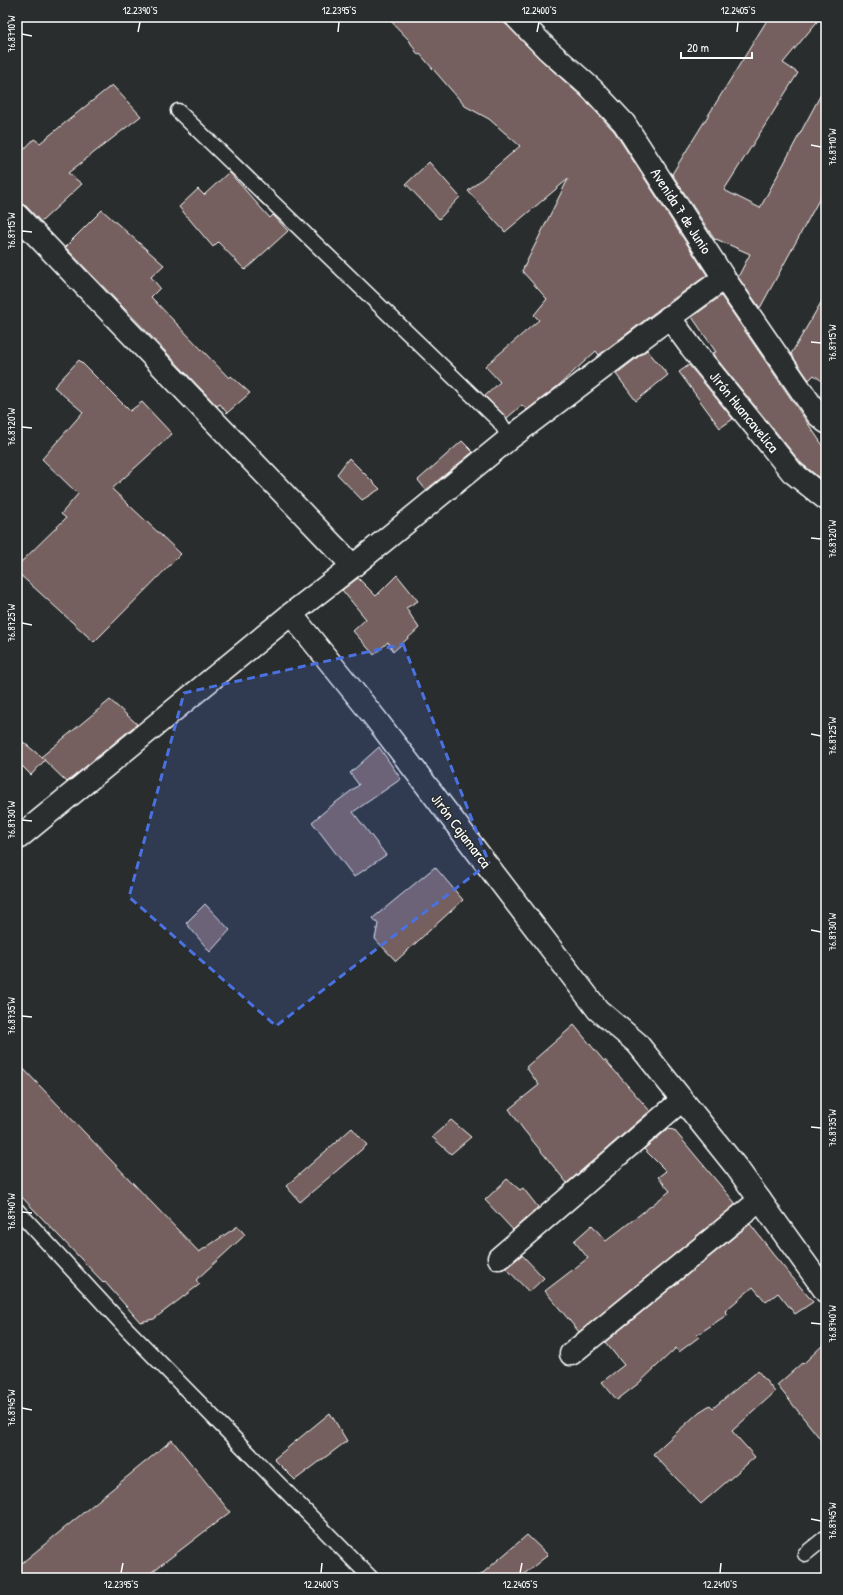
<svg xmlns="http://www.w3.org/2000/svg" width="843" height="1595" viewBox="0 0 843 1595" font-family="'Patrick Hand',sans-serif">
	<rect width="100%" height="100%" fill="#2a2d2e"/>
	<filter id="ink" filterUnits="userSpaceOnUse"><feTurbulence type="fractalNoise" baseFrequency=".025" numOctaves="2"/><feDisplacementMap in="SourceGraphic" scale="8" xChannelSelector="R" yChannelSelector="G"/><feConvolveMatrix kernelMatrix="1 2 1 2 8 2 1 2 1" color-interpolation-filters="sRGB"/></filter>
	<g filter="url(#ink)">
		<g fill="#74615e" stroke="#fff">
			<polygon points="387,17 496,17 507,25 540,59 583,98 614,131 707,275 662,307 599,355 596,351 559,385 527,410 522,405 507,418 485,396 500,382 485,366 539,320 534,315 547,299 522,271 568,179 505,232 468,191 520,146 489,119 465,106 420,54 418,55 409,40"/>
			<polygon points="769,17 821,17 783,63 798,73 724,190 760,208 826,85 826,187 760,308 738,277 750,254 716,239 715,240 672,174"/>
			<polygon points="112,85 141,116 68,173 82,184 41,222 26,206 17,203 17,157 34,139 40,143"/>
			<polygon points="429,162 460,197 439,219 406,184"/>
			<polygon points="229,172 270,218 273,215 288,231 245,270 218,242 213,247 179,207 198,189 204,195"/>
			<polygon points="102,210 164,265 151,277 160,288 151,297 229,378 231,376 250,393 227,413 220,404 217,406 150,335 65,247"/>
			<polygon points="826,294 826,384 814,375 809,380 791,354"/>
			<polygon points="721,296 826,450 826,483 801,463 712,353 716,352 692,317"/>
			<polygon points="647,350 668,375 636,401 616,374"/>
			<polygon points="79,360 130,411 142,402 172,434 112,489 181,554 94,642 17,572 17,566 66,518 61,514 78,494 42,459 83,412 54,387"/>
			<polygon points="689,365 733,419 720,428 679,372"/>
			<polygon points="462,441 473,452 426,490 418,480"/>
			<polygon points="349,458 380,489 362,500 337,474"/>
			<polygon points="397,575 418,601 406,608 419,628 393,652 388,642 374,655 353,631 366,619 342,590 358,578 376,596"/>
			<polygon points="110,700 137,724 67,782 41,757"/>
			<polygon points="17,737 45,760 31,775 17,761"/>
			<polygon points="379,747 401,779 353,812 386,855 354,877 312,822 331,806 359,785 350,773"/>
			<polygon points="435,867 463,900 396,961 375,939 378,924 373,918"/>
			<polygon points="205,904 230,930 210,952 186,923"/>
			<polygon points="574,1025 604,1061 605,1060 650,1111 567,1183 523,1129 509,1109 539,1085 526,1067"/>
			<polygon points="17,1062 199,1252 238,1226 245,1235 196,1280 200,1284 154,1319 140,1322 104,1281 103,1282 17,1192"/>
			<polygon points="451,1120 471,1137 451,1154 432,1137"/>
			<polygon points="352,1128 367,1145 300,1202 286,1186"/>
			<polygon points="668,1129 674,1130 736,1204 579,1332 545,1291 588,1258 574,1241 592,1225 606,1241 670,1191 658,1177 666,1171 644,1149"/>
			<polygon points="507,1179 520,1190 523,1188 538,1207 513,1230 485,1200"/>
			<polygon points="750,1224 772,1252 771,1252 813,1302 795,1314 778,1293 766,1302 753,1287 725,1311 728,1314 697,1335 699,1337 679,1352 676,1348 639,1383 617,1400 602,1382 624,1365 605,1342"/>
			<polygon points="522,1255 544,1278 529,1292 506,1268"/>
			<polygon points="826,1342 826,1446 777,1385 802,1363 803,1364"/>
			<polygon points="758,1371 775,1392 732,1431 755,1457 701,1504 653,1454 699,1412 710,1405 713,1408"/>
			<polygon points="330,1413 347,1441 295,1480 274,1459"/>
			<polygon points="172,1440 230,1512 144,1578 17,1578 17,1567"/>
			<polygon points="527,1535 548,1555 519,1578 477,1578"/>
		</g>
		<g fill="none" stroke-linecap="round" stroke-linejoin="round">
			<g stroke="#fff" stroke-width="17">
				<g id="lane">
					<polyline points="178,111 499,421 510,438"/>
					<polyline points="17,1210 125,1327 371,1578"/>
					<polyline points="805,1554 826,1537"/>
				</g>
			</g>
			<g stroke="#fff" stroke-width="25">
				<g id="street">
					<polyline points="516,17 548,50 592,89 624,123 724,278 818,415 826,422"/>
					<polyline points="17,215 353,566"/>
					<polyline points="669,317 691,347 792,472 826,499"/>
					<polyline points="291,614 375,718 598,1010 637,1043 737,1168 826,1292"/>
					<polyline points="17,839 291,614 353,566 510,438 654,329 724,278"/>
					<polyline points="499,1258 682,1100"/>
					<polyline points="571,1354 760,1200"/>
				</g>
			</g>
			<use href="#lane" stroke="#2a2d2e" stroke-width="14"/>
			<use href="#street" stroke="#2a2d2e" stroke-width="22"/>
		</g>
	</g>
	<path fill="#4a71e0" fill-opacity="0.2" stroke="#4a71e0" stroke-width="3" stroke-dasharray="8 5" stroke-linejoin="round" d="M403,644L489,863L276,1026L129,897L184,693Z"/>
	<path fill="none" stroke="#fff" stroke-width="1.5" d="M138,32L140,22M338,32L339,22M537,32L539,22M737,32L738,22M22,34L32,36M811,145L821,147M22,231L32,232M811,342L821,343M22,427L32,428M811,538L821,539M22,623L32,625M811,734L821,736M22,820L32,821M811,930L821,932M22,1016L32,1017M811,1127L821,1128M22,1212L32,1213M811,1323L821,1324M22,1408L32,1410M811,1519L821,1521M121,1573L123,1563M321,1573L322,1563M520,1573L522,1563M720,1573L721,1563"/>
	<g text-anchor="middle" stroke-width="3" stroke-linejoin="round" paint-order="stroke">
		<g font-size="15" fill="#fff" stroke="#2a2d2e">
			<text transform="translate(681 211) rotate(57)" y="5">Avenida 7 de Junio</text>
			<text transform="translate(744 412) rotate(51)" y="5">Jirón Huancavelica</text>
			<text transform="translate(461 831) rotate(53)" y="5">Jirón Cajamarca</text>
		</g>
	</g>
	<rect width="843" height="1595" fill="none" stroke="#2a2d2e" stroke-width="44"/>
	<path d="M681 52v6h71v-6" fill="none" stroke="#ffffff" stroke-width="2"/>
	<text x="687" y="52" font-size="12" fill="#ffffff" stroke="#2a2d2e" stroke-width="3" paint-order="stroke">20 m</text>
	<rect x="22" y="22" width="799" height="1551" fill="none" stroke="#fff" stroke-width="1.5"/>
	<g font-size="10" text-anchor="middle" fill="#fff">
		<text x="140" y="14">12.2390°S</text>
		<text x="339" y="14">12.2395°S</text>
		<text x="539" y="14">12.2400°S</text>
		<text x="738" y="14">12.2405°S</text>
		<text transform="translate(11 34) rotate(-90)" y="4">76.8710°W</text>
		<text transform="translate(832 147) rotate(-90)" y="4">76.8710°W</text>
		<text transform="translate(11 231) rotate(-90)" y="4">76.8715°W</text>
		<text transform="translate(832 343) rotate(-90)" y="4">76.8715°W</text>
		<text transform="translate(11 427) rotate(-90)" y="4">76.8720°W</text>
		<text transform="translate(832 539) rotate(-90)" y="4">76.8720°W</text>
		<text transform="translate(11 623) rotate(-90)" y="4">76.8725°W</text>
		<text transform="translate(832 736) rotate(-90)" y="4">76.8725°W</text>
		<text transform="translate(11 820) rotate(-90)" y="4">76.8730°W</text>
		<text transform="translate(832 932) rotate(-90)" y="4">76.8730°W</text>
		<text transform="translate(11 1016) rotate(-90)" y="4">76.8735°W</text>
		<text transform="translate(832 1128) rotate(-90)" y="4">76.8735°W</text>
		<text transform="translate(11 1212) rotate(-90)" y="4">76.8740°W</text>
		<text transform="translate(832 1324) rotate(-90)" y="4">76.8740°W</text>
		<text transform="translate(11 1408) rotate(-90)" y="4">76.8745°W</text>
		<text transform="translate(832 1521) rotate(-90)" y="4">76.8745°W</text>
		<text x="121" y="1588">12.2395°S</text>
		<text x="321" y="1588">12.2400°S</text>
		<text x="520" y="1588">12.2405°S</text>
		<text x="720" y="1588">12.2410°S</text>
	</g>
</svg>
